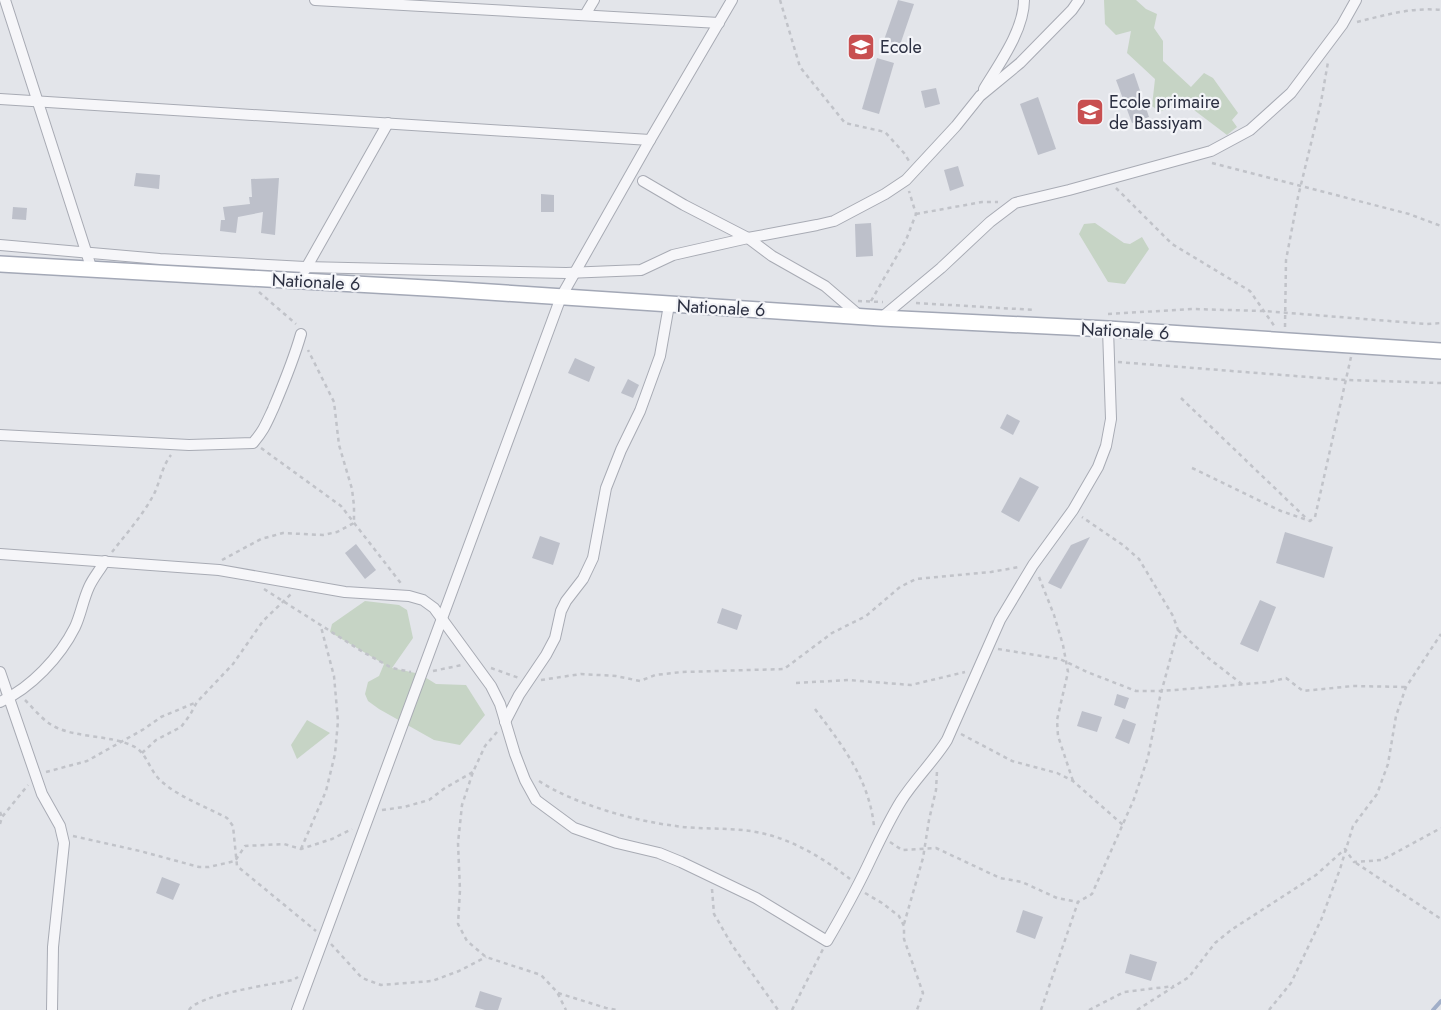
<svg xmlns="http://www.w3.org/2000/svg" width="1441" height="1010" viewBox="0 0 1441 1010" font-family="Jost,sans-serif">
	<rect width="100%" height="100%" fill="#e3e5ea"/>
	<g fill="#c6d4c5">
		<polygon points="1104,0 1136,0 1146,9 1157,14 1154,28 1163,41 1163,61 1191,87 1204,73 1213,78 1238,113 1232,120 1237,127 1227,135 1194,110 1186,99 1160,112 1152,106 1155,79 1127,53 1131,31 1116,35 1105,24"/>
		<polygon points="1095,223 1124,243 1130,244 1142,237 1149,249 1125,284 1108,282 1079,234 1084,224"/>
		<polygon points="365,601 399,605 407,610 413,638 392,668 420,674 436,684 466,685 485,715 460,745 434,740 379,709 368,701 365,694 368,682 379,676 384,664 330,632 332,624"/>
		<polygon points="307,720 330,733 297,759 291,745"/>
	</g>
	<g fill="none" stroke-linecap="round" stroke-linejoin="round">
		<polyline stroke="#a0aec8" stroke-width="4" points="1433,1010 1441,1001"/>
	</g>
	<g fill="#bdc0ca">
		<polygon points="898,0 914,4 900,45 884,40"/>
		<polygon points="877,58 894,63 879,114 862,109"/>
		<polygon points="1134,73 1149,117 1132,123 1116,80"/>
		<polygon points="936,88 940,104 925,108 921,91"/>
		<polygon points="1038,97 1056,149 1038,155 1020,104"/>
		<polygon points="958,166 964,186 950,191 944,170"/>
		<polygon points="136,173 160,175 159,189 134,186"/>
		<polygon points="279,178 275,235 261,233 263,212 238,217 236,233 220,231 221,220 225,220 223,207 250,204 249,197 252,197 251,179"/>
		<polygon points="541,194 554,195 554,212 541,212"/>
		<polygon points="13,207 27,208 26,220 12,219"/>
		<polygon points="871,223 873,256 856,257 855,224"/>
		<polygon points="575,358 595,367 589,382 568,373"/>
		<polygon points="628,379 639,385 633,398 621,393"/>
		<polygon points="1007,414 1020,421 1013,435 1000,428"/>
		<polygon points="1020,477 1039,487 1019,522 1001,512"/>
		<polygon points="1285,532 1333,547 1324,578 1276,563"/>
		<polygon points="540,536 560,543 553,565 532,558"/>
		<polygon points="1090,537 1061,589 1048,583 1071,545"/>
		<polygon points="356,544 376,570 365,579 345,553"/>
		<polygon points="1260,600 1276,607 1258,652 1240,644"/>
		<polygon points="722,608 742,615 737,630 717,623"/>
		<polygon points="1117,694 1129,698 1125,709 1114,705"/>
		<polygon points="1082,711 1102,717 1097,732 1077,726"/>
		<polygon points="1123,719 1136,724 1129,744 1115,738"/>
		<polygon points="162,877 180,884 173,900 156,893"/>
		<polygon points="1023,910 1043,917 1035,939 1016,932"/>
		<polygon points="1130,954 1157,962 1151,981 1125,973"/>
		<polygon points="480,991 502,998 498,1010 485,1010 475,1007"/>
	</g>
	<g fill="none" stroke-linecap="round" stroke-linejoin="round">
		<g stroke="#a8abb4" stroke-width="12">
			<g id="minor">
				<polyline points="5,0 92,270"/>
				<polyline points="315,0 719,23"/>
				<polyline points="585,15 594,0"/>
				<path d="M984,89C999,64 1024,30 1024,0"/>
				<polyline points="0,99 650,140"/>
				<polyline points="643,181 684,205 748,238 772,256 825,286 860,316"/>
				<polyline points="0,245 160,259 305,267 566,273 641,270 673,255 748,238 817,225 834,221 885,194 906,180 956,126 980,96 1020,63 1072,10 1079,0"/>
				<polyline points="305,270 388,123"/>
				<polyline points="881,318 941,268 990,222 1015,203 1069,190 1211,151 1250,130 1291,93 1342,25 1356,0"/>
				<path d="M0,435L189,445L253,443C264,430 266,424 273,409C284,383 293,362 301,334"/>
				<path d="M0,554L219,570L345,592L409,596L423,600L434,608L491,686L500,704L515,754L525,780L536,800L574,828L617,843L659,853L681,862L756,898L827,941C841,917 855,892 867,867C878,844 888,822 901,801C915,779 934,761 947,740L1000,620L1033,565L1073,510L1098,467L1106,446L1111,419L1108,329"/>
				<polyline points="0,672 42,794 60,826 64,843 53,947 52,1010"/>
				<path d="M0,702C31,688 60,657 75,627C81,614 83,600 89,587C93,578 100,570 105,561"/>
				<polyline points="505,722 519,695 546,655 555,638 561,611 566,601 583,579 593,558 606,488 621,450 640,411 660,356 669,305"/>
				<polyline points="297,1010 561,297 650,140 732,0"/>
			</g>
		</g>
		<g stroke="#a3a8b6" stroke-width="18">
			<polyline id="primary" points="0,264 444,289 881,318 1108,329 1441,351"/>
		</g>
		<g stroke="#c1c3c9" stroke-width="2.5" stroke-dasharray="4 4" stroke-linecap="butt">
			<polyline points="780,0 800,67 845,123 885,132 904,153 909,161"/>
			<path d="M1357,22C1385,15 1413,7 1441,10"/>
			<polyline points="1212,163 1409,214 1441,226"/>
			<polyline points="1116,188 1172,244 1250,291 1275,327"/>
			<polyline points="916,214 982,202 998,202"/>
			<polyline points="259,292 296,324"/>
			<polyline points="858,301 883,302"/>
			<polyline points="871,301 906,240 916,214 909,191"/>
			<polyline points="916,303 1035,310"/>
			<polyline points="1108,314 1192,309 1264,311 1427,324 1441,323"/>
			<polyline points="1285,327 1286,260 1298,197 1321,102 1328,62"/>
			<polyline points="1118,362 1346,380 1441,383"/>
			<polyline points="1181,398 1308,520"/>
			<polyline points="261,448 341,506 403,586"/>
			<polyline points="1192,468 1281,511 1310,521 1315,517 1351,357"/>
			<path d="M112,552C126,534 143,515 154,494C160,482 162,466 171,455"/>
			<polyline points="222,560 261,539 283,533 323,535 337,532 354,523 354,506 352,489 339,445 334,402 308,350"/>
			<polyline points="1039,577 1054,615 1063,645 1068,672 1057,720 1058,736 1073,781"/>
			<polyline points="264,589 363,652 392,668 411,672"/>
			<polyline points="1178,630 1207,657 1243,685"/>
			<polyline points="998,649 1060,659 1087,672 1136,691 1162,691 1223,686 1269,682 1286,678 1303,691 1353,686 1406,687"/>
			<polyline points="491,668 519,678"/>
			<polyline points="433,671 462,665"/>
			<polyline points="541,680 581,674 616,676 640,681 655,675 682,672 784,669 832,633 866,616 900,587 916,579 991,572 1019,567"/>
			<polyline points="796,683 848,680 911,685 965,672"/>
			<path d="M25,700C33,708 41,718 50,724C73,739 111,734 135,747C147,754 150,771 160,780C178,797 205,806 227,818L233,826L237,866L316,931"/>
			<path d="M815,709C842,745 869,779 874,826"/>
			<polyline points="497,732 485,746 473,772 462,805 458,843 460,890 458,924 467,941 486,957 541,975 557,992 566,1010"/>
			<polyline points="961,734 1012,761 1057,773 1073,781 1123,825"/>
			<polyline points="142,753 156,740 181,727 190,715 197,702 233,664 263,621 291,594"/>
			<polyline points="46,772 87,761 144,729 161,717 197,702"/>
			<path d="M539,781C574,804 634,821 676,826C702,830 729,827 756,832C791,838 823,858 850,879"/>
			<polyline points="382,810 404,807 429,800 445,788 473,772"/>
			<polyline points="0,812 2,817"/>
			<polyline points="0,824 2,817 28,785"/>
			<polyline points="73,836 140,851 199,867 209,867 235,861 245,846 284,844 301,849 332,839 352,829"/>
			<polyline points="890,842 902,850 936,848 1000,878 1022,882 1057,898 1078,902"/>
			<polyline points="301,849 326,791 335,754 338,721 334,676 321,627"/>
			<polyline points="1356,863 1441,919"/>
			<polyline points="712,889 714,914 732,945 778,1010"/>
			<polyline points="865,893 882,903 899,916 904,926 904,939 923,993 917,1010"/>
			<polyline points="904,924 923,858 929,820 936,790 937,771"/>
			<polyline points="331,944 362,978 381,985 432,981 459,971 486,957"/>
			<polyline points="558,993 606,1008 617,1010"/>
			<path d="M189,1010C197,995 274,984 293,980L298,977"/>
			<polyline points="792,1010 823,949"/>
			<polyline points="1041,1010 1078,902 1092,894 1134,799 1148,757 1160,697 1178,630 1173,616 1139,559 1123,545 1082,517"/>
			<polyline points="1089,1010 1124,992 1174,986"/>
			<polyline points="1137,1010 1189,977 1215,943 1231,930 1316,875 1345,849 1354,862 1382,860 1441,828"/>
			<polyline points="1269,1010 1291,983 1321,920 1340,869 1353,826 1377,794 1388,764 1396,716 1406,687 1441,634"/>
		</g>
		<use href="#minor" stroke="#f6f6f9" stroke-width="10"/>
		<use href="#primary" stroke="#fff" stroke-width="15"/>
	</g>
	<defs>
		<g id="school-square" transform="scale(1.4375)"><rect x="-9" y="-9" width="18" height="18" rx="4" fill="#c84f50" stroke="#f3f4f8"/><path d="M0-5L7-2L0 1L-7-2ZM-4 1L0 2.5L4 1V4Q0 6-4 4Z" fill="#fff"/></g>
	</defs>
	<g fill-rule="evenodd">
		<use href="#school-square" x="861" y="47"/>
		<use href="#school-square" x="1090" y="112"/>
	</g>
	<g text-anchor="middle" stroke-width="4.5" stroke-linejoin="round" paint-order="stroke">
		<g font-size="18" fill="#2c3042" stroke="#f3f4f8" text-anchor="start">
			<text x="880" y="53">Ecole</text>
			<text x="1109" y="108">Ecole primaire<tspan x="1109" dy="21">de Bassiyam</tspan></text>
		</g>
		<g font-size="18" fill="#2c3042" stroke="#f3f4f8">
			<text transform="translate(316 282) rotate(3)" y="6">Nationale 6</text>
			<text transform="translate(721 308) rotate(3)" y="6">Nationale 6</text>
			<text transform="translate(1125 331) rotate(3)" y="6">Nationale 6</text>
		</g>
	</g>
</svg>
